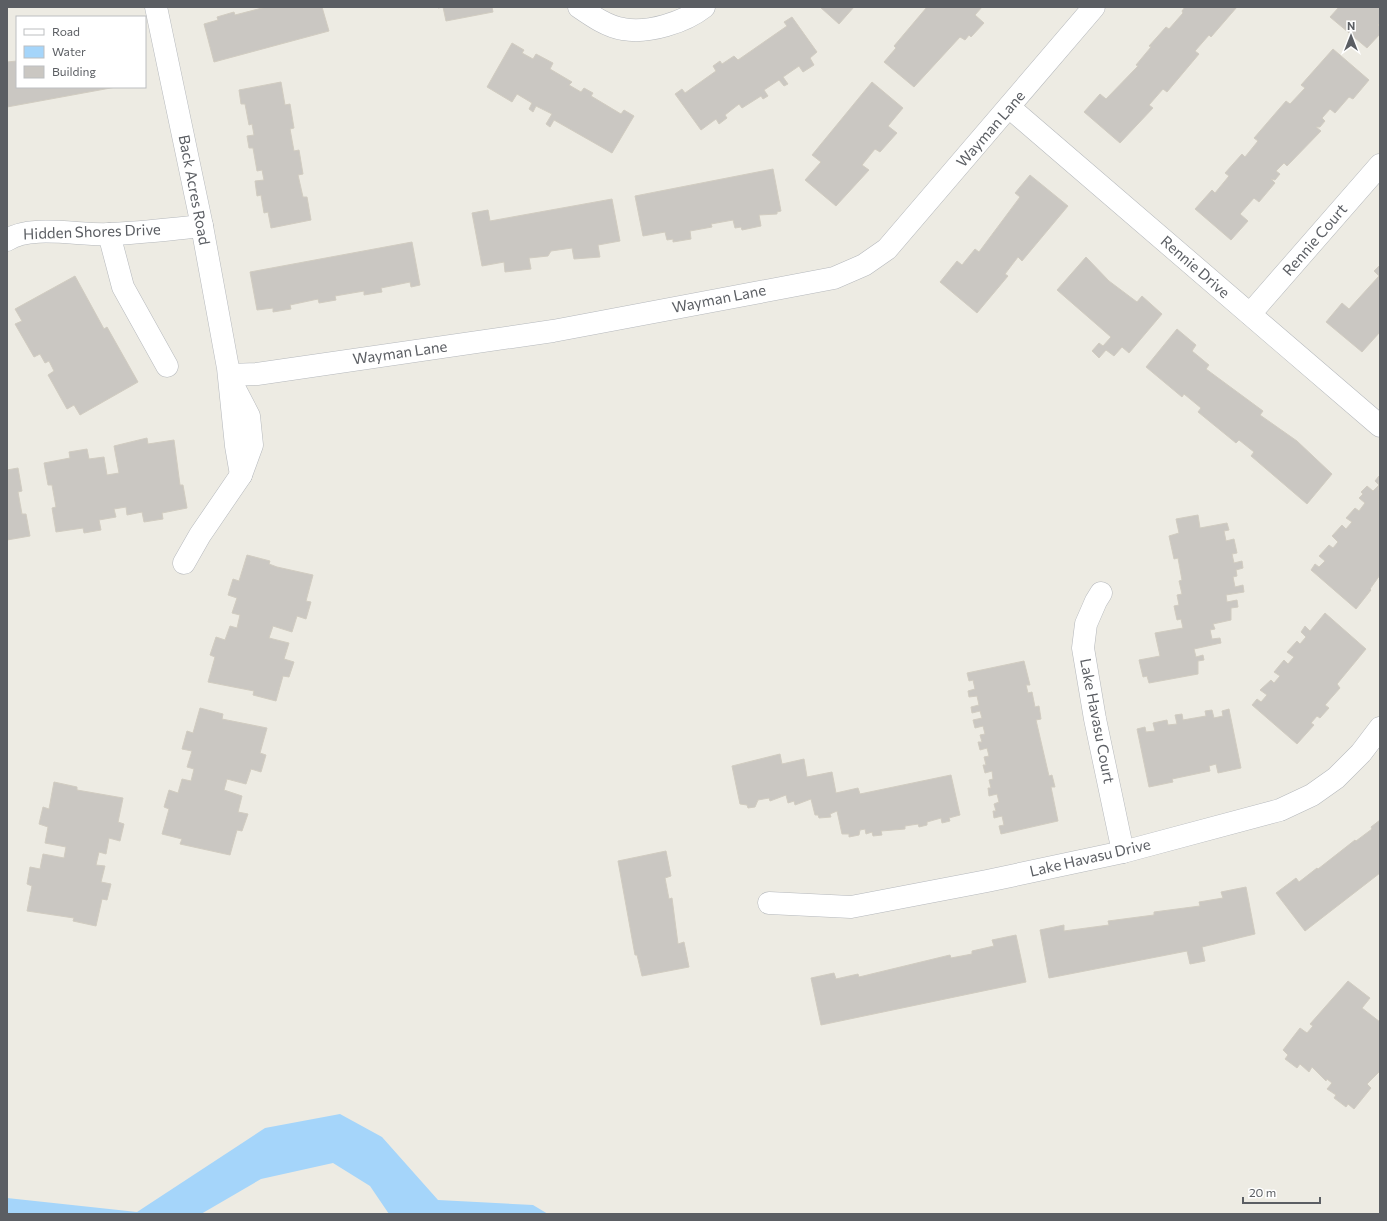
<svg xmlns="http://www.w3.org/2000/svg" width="1387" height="1221" viewBox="0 0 1387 1221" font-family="Commissioner,sans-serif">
	<rect width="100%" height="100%" fill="#edebe3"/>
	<polygon fill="#a5d5fa" points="340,1114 382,1137 438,1200 533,1205 548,1214 389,1214 370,1186 333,1163 261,1179 201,1214 7,1214 7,1198 137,1212 265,1128"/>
	<g fill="#cac7c2" stroke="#d1ccc1">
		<polygon points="266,7 322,7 329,31 214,62 204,24 218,20 217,17 234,12 235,15"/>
		<polygon points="438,7 492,7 493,12 446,21 443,7 438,8"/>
		<polygon points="820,7 854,7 839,24"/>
		<polygon points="927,7 982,7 975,15 984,23 971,37 969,35 965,40 960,37 914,87 884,62 896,48 894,46"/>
		<polygon points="1185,7 1237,7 1211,37 1209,35 1195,51 1199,54 1167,92 1163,89 1149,105 1153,108 1120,143 1084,112 1100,94 1106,99 1138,66 1136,65 1151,47 1149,46 1166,27 1169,29 1183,13 1182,11"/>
		<polygon points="1339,7 1380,7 1380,23 1378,25 1380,27 1380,34 1367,48 1330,17"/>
		<polygon points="792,17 817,52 810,58 814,65 803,72 799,66 783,77 788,84 784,86 779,80 764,90 768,96 763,99 761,96 742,108 739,104 725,115 727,118 719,124 716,119 701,130 675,94 682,89 685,93 716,71 713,66 720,61 722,64 734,56 738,60 787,26 784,22"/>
		<polygon points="512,43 524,50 522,53 533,59 536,54 553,63 550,69 572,82 569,85 581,92 584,88 593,93 591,96 621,114 624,110 634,116 612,153 554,120 550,127 546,124 552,114 536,106 533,112 529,109 532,103 517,94 512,102 487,87"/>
		<polygon points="1333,49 1369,80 1353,99 1349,97 1335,113 1330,109 1322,118 1325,121 1320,127 1316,127 1321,131 1287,166 1284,163 1276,171 1280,174 1275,180 1271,179 1275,183 1259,202 1254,198 1240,214 1248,221 1231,240 1195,209 1212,190 1215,193 1229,176 1225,173 1242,154 1245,157 1258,141 1254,138 1286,101 1290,104 1305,88 1301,85"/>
		<polygon points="17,61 17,87 116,87 7,107 7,62"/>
		<polygon points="281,82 285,105 290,104 294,128 290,129 294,151 299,150 303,174 298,175 303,197 307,197 311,220 271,228 268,212 264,213 261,195 257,196 255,181 264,180 262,170 257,171 253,148 249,148 247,136 254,135 252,124 249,125 245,104 241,104 239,90"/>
		<polygon points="872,82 903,108 888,126 897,133 880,152 875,149 862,165 869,170 836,206 805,180 821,162 812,155"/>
		<polygon points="773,169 781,211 777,212 777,214 759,215 761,226 742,230 741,227 735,228 733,220 711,224 712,227 690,231 691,239 673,242 673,239 667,240 665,232 643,236 635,196"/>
		<polygon points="1030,175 1068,206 1022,261 1018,257 1005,274 1008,276 977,313 940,282 957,261 962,265 975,249 979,252 1020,197 1015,193"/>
		<polygon points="612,199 620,241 598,245 600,257 574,259 572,248 551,251 548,256 529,258 531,269 505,272 504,262 482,266 472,213 488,210 490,221"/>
		<polygon points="412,242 420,285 411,287 410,282 381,288 382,292 364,295 364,291 335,296 336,300 319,303 318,299 290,305 291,309 273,312 273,308 257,310 250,272"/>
		<polygon points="1086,257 1109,281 1137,302 1142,296 1162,314 1129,353 1122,347 1114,356 1106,350 1099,358 1092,351 1099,343 1103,346 1111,337 1057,290"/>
		<polygon points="1380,265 1380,332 1362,352 1326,322 1342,303 1349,309 1379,276 1374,271"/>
		<polygon points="75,276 104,329 107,327 138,382 80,415 74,405 67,409 48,375 54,371 49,361 45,363 40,354 34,357 15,324 22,321 15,309"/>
		<polygon points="1177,329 1196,345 1192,351 1209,365 1206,369 1263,411 1260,415 1297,441 1332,474 1307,504 1251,456 1254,452 1239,440 1236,443 1198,412 1201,408 1184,394 1182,397 1146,367"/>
		<polygon points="147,438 148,444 174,440 180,485 183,485 187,508 162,513 163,519 144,522 142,512 127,515 126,507 114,509 116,517 99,520 101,530 84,533 83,528 56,532 52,508 56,507 52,485 48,485 44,463 70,458 69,452 87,449 89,459 104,457 107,475 119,473 114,446"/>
		<polygon points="18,468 22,491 18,492 22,514 26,514 30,536 7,540 7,470"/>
		<polygon points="1379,476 1380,575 1370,589 1371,590 1356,609 1311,570 1315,564 1319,567 1325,561 1319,556 1329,545 1333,548 1338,542 1332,536 1342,525 1346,529 1352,522 1346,518 1355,508 1359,511 1365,503 1359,498 1363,494 1361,492 1367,486 1373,491 1379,485 1375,481"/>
		<polygon points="1198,515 1200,528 1227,523 1229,530 1224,531 1226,541 1234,539 1237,553 1232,554 1234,563 1242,561 1243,568 1236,570 1237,576 1233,577 1235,587 1243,585 1244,592 1226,595 1227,602 1237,600 1238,607 1231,608 1231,620 1213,624 1215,629 1210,630 1212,639 1220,638 1221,643 1194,649 1196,657 1203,655 1204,660 1198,661 1198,674 1149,683 1147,676 1143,677 1139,660 1160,656 1155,633 1183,628 1181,619 1177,620 1174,606 1179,605 1177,595 1182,594 1179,581 1182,580 1178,558 1174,559 1169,536 1179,533 1176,519"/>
		<polygon points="247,555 270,561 269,564 277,567 313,575 306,601 311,602 306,619 297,616 292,632 273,626 269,638 289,643 284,659 294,662 289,677 283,676 276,701 253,695 254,691 208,682 215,657 210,655 216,637 225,640 230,626 237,628 240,615 232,613 237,598 228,595 233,579 239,581"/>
		<polygon points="1325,613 1366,649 1337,684 1340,688 1325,705 1329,708 1320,718 1317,716 1311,723 1314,725 1297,744 1252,705 1257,699 1261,702 1267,695 1260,690 1271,680 1274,683 1280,676 1274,672 1284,660 1288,664 1294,657 1287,652 1297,641 1300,644 1306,637 1301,632 1305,626 1310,631"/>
		<polygon points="1024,661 1030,685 1026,685 1028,693 1032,692 1035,707 1039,706 1041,719 1036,720 1049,776 1052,775 1055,787 1051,787 1058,821 1001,834 999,826 1004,825 1002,816 994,818 993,811 996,811 994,804 999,802 997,794 989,796 988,788 991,788 989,780 993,779 992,771 985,773 983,765 986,765 984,757 989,756 987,748 980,750 978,742 982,742 980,735 985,734 983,726 975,728 973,720 982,718 980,711 972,713 971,707 979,705 977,696 969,697 968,691 975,689 973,680 969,681 967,673"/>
		<polygon points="200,708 223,714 222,719 267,728 260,753 266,755 261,772 251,769 246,784 227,779 224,790 242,796 238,812 248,814 242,831 237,830 230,855 180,844 182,839 162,834 169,809 164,807 169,790 178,793 182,779 191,781 194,769 187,767 192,751 182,749 187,731 193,733"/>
		<polygon points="1229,709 1241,768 1218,773 1216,764 1209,766 1210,771 1172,779 1173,782 1149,787 1137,729 1145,727 1146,732 1155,731 1153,723 1167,720 1168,725 1177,724 1175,715 1182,714 1183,720 1206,716 1205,711 1212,710 1214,718 1223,716 1222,711"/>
		<polygon points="780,754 782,764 804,759 807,777 832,772 836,793 858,788 860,794 951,775 960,815 949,818 950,821 942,823 941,818 927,822 927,825 919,827 918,824 905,826 905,829 881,831 882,835 873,836 872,832 866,834 865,829 860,830 859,835 849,837 849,834 842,834 837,811 830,814 831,817 819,818 818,815 815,815 811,799 795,805 794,801 788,803 786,795 770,801 769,798 758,800 755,807 748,808 747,805 740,804 732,766"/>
		<polygon points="54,782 77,787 77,790 123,798 118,822 124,824 120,841 109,838 106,854 99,852 96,865 105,866 101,882 111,884 107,900 102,899 96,926 73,921 74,918 27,911 32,886 27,884 30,867 40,869 43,854 64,858 66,847 45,843 48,827 39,824 43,807 49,809"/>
		<polygon points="1380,820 1380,873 1305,931 1276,893 1296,878 1299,882 1317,868 1318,869 1355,840 1356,841 1372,829 1371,827"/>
		<polygon points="666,851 671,876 665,878 669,899 672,898 678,944 684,942 689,967 642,976 637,955 635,955 618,861"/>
		<polygon points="1246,887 1255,934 1202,947 1205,961 1190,964 1187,951 1049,978 1040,930 1064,925 1064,931 1109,925 1108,921 1154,915 1154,912 1200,906 1199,902 1223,898 1221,892"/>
		<polygon points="1016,935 1026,982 821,1025 811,978 834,973 836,979 858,974 859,977 950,955 951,958 972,954 972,951 994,946 992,940"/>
		<polygon points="1348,981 1370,998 1362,1008 1380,1022 1380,1071 1367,1084 1371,1088 1354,1109 1348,1104 1346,1107 1334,1098 1336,1095 1327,1089 1332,1083 1327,1079 1326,1081 1312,1067 1309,1072 1300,1064 1297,1068 1285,1059 1288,1055 1283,1050 1300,1028 1307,1033 1313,1026 1310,1024"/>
	</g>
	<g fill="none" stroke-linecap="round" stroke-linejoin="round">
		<g stroke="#b5b8bc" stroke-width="23">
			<g id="street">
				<polyline points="156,7 202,226 228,368 236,446 241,475"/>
				<path d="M579,7C592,16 608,27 623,29C648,34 685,22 704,7"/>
				<polyline points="1009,107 1380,426"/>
				<polyline points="109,234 123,287 167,366"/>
				<path d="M7,240C31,224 81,236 110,234C141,233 171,229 202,226"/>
				<polyline points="1250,314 1380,165"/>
				<polyline points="230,375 257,374 553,331 834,278 864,265 887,249 1094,7"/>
				<polyline points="184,563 200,535 241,475 252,445 249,416 235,389"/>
				<polyline points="1101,593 1096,601 1086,624 1083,648 1095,719 1123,852"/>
				<polyline points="769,903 851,907 987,881 1123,852 1280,810 1312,795 1336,778 1361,753 1380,728"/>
			</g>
		</g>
		<use href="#street" stroke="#fff" stroke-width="22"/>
	</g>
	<g text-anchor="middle" stroke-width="3" stroke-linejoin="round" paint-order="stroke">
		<g font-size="15" fill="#5b5e63" stroke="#fff">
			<text transform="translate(991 129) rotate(-49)" y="5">Wayman Lane</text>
			<text transform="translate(194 190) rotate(79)" y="5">Back Acres Road</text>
			<text transform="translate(92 232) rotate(-2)" y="5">Hidden Shores Drive</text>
			<text transform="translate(1315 240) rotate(-49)" y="5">Rennie Court</text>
			<text transform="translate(1195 267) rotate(41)" y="5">Rennie Drive</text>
			<text transform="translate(719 299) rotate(-11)" y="5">Wayman Lane</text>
			<text transform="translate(400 353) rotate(-8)" y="5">Wayman Lane</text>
			<text transform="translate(1097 721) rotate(79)" y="5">Lake Havasu Court</text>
			<text transform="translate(1090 858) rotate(-13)" y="5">Lake Havasu Drive</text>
		</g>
	</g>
	<rect width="1387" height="1221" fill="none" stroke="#5b5e63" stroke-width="16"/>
	<rect x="16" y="16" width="130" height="72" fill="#ffffff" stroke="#bdbfc1"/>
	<rect x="24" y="29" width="20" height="6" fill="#ffffff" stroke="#bdbfc1"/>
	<text x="52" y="36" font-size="12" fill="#5b5e63">Road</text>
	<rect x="24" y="46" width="20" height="12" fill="#a5d5fa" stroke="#bdbfc1"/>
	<text x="52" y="56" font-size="12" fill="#5b5e63">Water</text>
	<rect x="24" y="66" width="20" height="12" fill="#cac7c2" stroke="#bdbfc1"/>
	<text x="52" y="76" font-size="12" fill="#5b5e63">Building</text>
	<g transform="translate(1351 36)" stroke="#ffffff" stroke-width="3" paint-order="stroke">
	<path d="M0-3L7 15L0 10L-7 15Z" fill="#5b5e63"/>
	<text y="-6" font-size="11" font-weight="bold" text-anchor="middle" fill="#5b5e63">N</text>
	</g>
	<path d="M1243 1197v6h77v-6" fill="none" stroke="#5b5e63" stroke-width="2"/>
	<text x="1249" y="1197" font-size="12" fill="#5b5e63" stroke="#ffffff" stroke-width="3" paint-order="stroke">20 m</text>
</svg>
